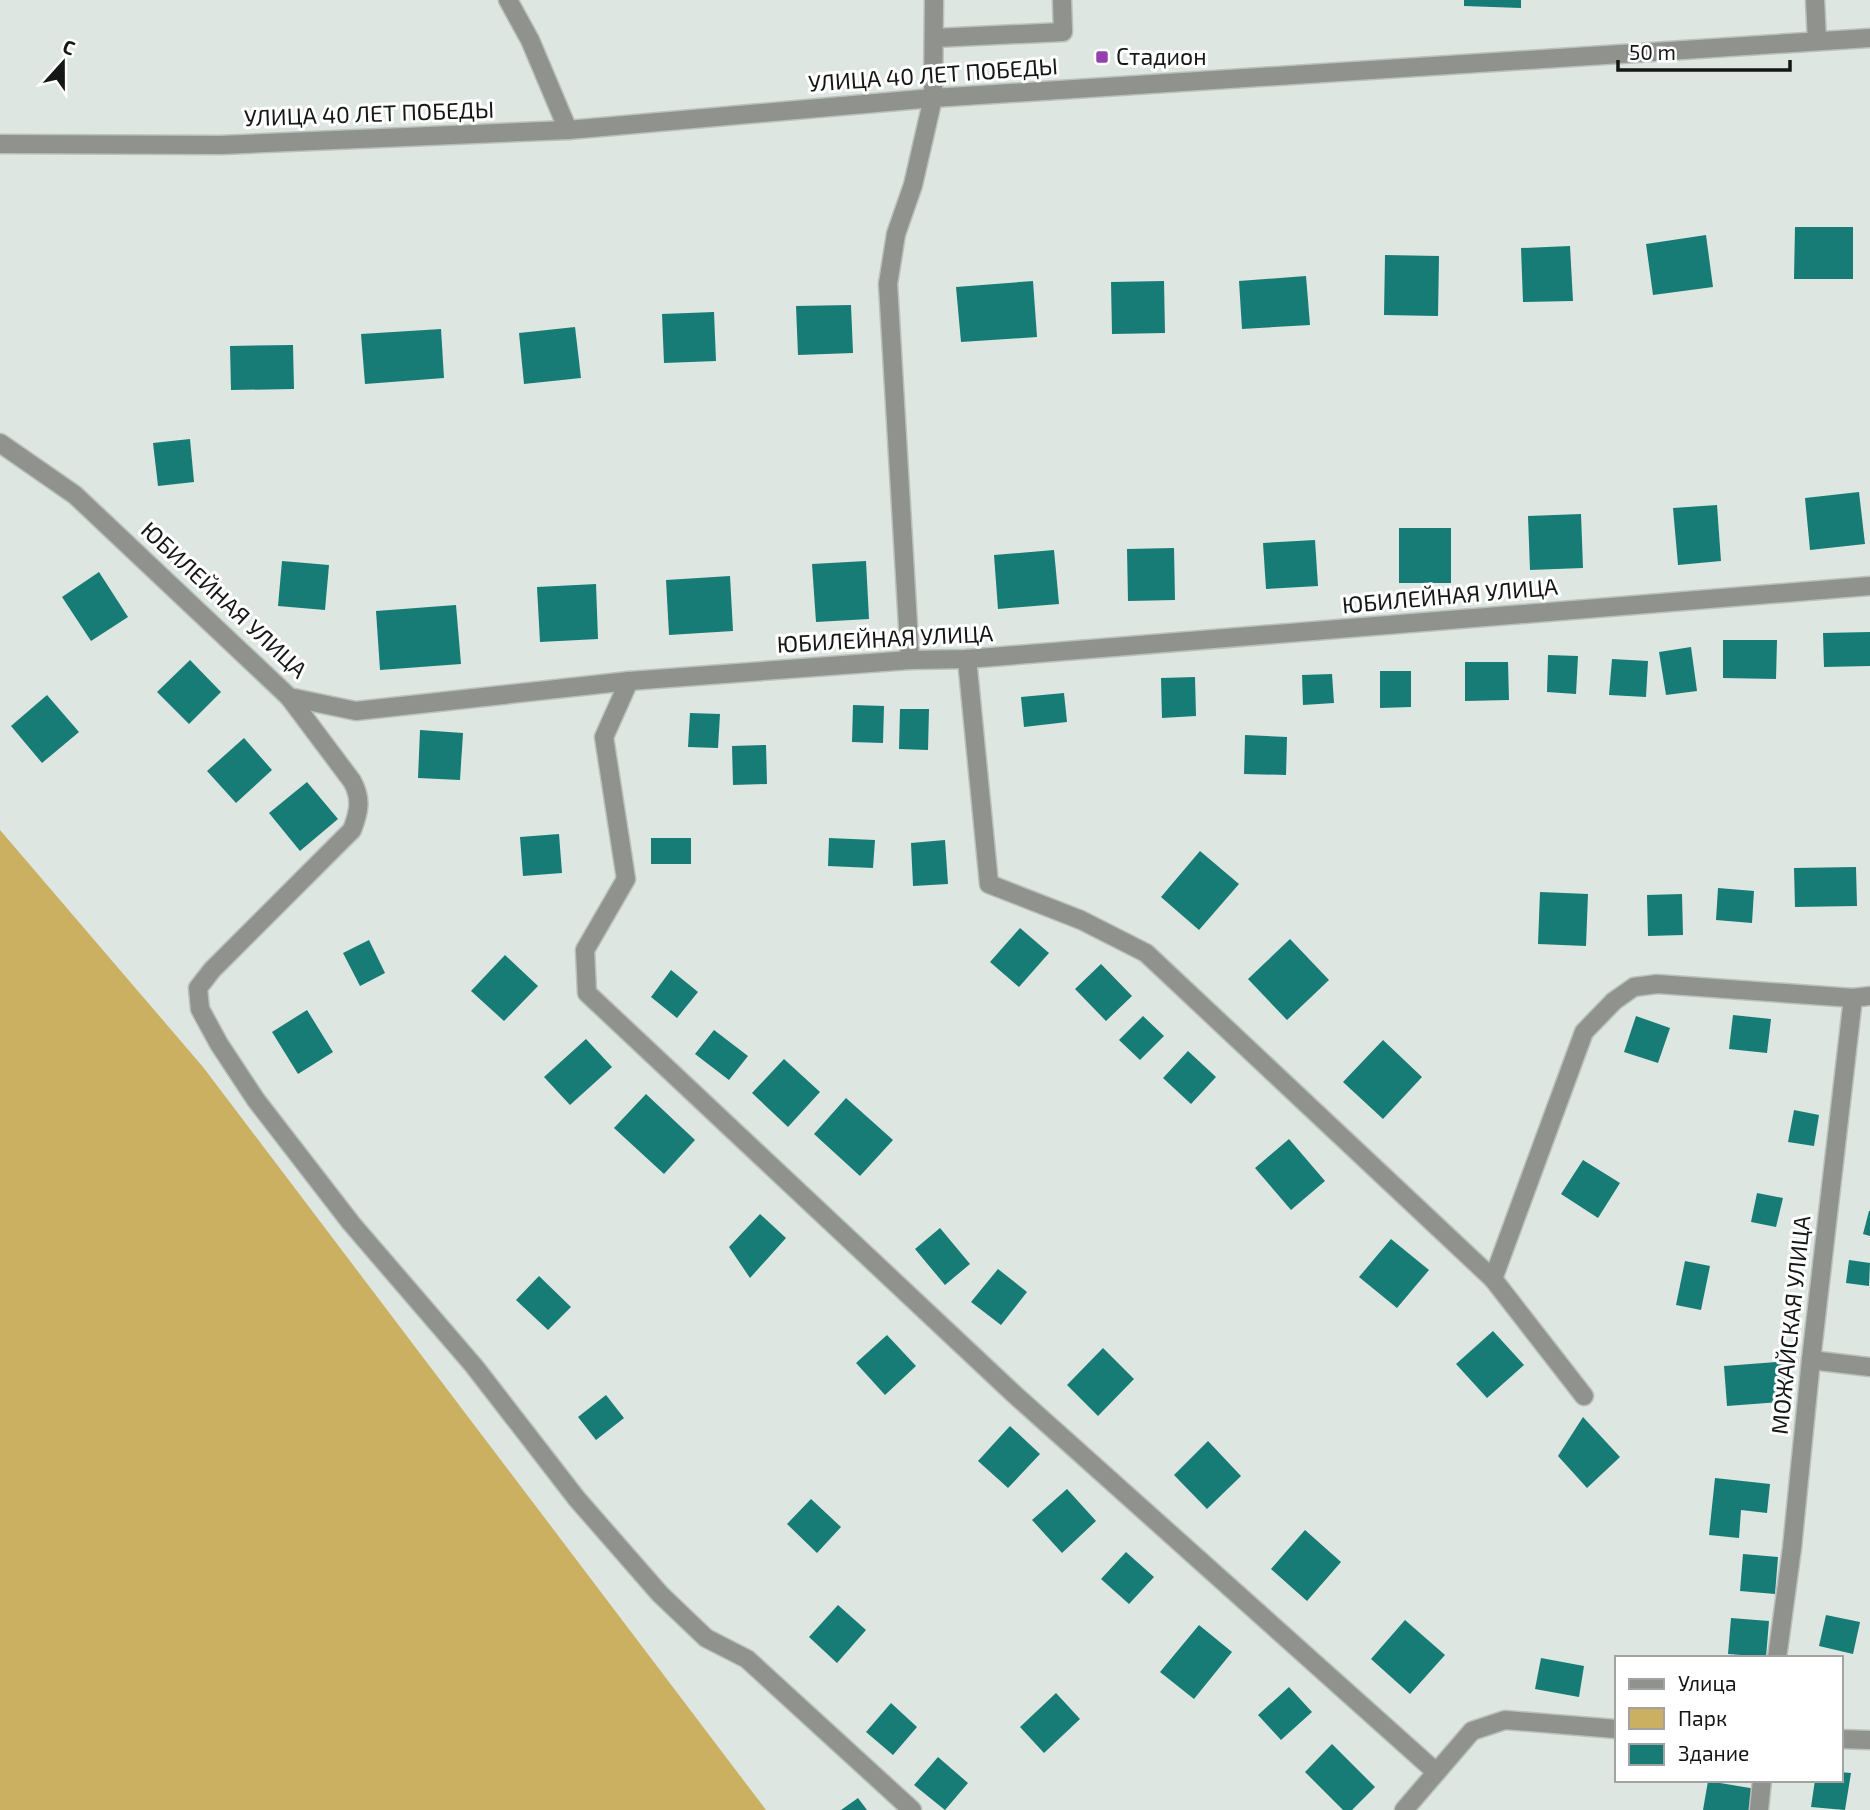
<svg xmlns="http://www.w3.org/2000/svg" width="1870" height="1810" viewBox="0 0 1870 1810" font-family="'Exo 2',sans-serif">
	<rect width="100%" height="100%" fill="#dee6e1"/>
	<polygon fill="#cab060" points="0,830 203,1067 766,1810 0,1810"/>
	<g fill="#187c76">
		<polygon points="1464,0 1521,0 1521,8 1464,6"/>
		<polygon points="1795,227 1853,227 1853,279 1794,279"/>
		<polygon points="1706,235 1713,287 1653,295 1646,244"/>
		<polygon points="1570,246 1573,301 1523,302 1521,248"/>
		<polygon points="1385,255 1439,256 1438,316 1384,315"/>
		<polygon points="1306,276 1310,325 1242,329 1239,281"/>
		<polygon points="1033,281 1037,337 961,342 956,287"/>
		<polygon points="1164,281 1165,333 1112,334 1111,282"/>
		<polygon points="851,305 853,353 798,355 796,306"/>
		<polygon points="714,312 716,361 664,363 662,314"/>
		<polygon points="575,327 581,378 524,384 519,333"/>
		<polygon points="441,329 444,378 365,384 361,334"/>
		<polygon points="293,345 294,389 231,390 230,346"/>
		<polygon points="190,439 194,482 158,486 153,443"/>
		<polygon points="1859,492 1865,544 1810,550 1805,498"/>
		<polygon points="1717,505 1721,561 1678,565 1673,508"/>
		<polygon points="1581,514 1583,568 1530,570 1528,516"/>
		<rect x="1399" y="528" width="52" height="55"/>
		<polygon points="1315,540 1318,586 1266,589 1263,543"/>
		<polygon points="1174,548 1175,600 1128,601 1127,549"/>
		<polygon points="1054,550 1059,604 998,609 994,555"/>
		<polygon points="282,561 329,565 325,610 278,606"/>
		<polygon points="866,561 869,619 816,622 812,564"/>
		<polygon points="99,572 128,617 91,641 62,597"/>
		<polygon points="730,576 733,631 669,635 666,580"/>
		<polygon points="596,584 598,639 540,642 537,587"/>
		<polygon points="456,605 461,664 380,670 376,611"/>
		<polygon points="1870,632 1870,666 1824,667 1823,633"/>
		<polygon points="1723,640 1777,640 1776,679 1723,678"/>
		<polygon points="1691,647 1697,691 1666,695 1659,652"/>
		<polygon points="1548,655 1578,656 1576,694 1547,692"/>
		<polygon points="1612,659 1648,661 1646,697 1609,695"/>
		<polygon points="190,660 221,692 189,724 157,692"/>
		<polygon points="1465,662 1508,662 1509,700 1465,701"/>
		<polygon points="1380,671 1411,671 1411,707 1380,708"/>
		<polygon points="1332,674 1334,703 1303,705 1302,675"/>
		<polygon points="1195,677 1196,716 1162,718 1161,678"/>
		<polygon points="1064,693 1067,722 1024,727 1021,697"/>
		<polygon points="47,695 79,732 42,763 11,726"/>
		<polygon points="853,705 884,706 883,743 852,742"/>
		<polygon points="900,709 929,709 928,750 899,749"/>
		<polygon points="690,713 720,714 718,748 688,747"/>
		<polygon points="420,730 463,733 460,780 418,778"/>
		<polygon points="1245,735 1287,737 1286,775 1244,774"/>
		<polygon points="244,738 272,770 236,803 207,771"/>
		<polygon points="766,745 767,784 733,785 732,746"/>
		<polygon points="307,782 338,819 300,851 269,813"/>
		<polygon points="559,834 562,873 523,876 520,837"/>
		<rect x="651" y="838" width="40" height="26"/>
		<polygon points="829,838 875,840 873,868 828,866"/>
		<polygon points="945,840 948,884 913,886 911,843"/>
		<polygon points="1200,851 1239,884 1199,930 1161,897"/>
		<polygon points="1856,867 1857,906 1795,907 1794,868"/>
		<polygon points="1718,888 1754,891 1752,923 1716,920"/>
		<polygon points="1540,892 1588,894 1586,946 1538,944"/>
		<polygon points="1682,894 1683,935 1648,936 1647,895"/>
		<polygon points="1020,928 1049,953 1019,987 990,962"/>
		<polygon points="1290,939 1329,980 1287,1020 1248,979"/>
		<polygon points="369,940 385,973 360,986 343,953"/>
		<polygon points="505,955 538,986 504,1021 471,991"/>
		<polygon points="1101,964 1132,996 1106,1021 1075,989"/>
		<polygon points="671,970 698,992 677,1018 651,997"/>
		<polygon points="307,1010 333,1052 298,1074 272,1032"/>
		<polygon points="1733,1015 1771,1019 1767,1053 1729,1049"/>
		<polygon points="1143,1016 1164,1036 1140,1060 1119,1040"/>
		<polygon points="1636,1016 1670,1028 1658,1063 1624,1052"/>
		<polygon points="714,1030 748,1056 729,1080 695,1054"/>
		<polygon points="586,1039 612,1067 570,1105 544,1077"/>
		<polygon points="1383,1040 1422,1077 1383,1119 1343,1082"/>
		<polygon points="1188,1051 1216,1077 1191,1104 1163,1078"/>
		<polygon points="784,1059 820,1092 788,1127 752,1093"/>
		<polygon points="646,1094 695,1140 664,1174 614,1128"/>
		<polygon points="846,1098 893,1140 860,1176 814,1134"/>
		<polygon points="1794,1110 1819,1115 1814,1146 1788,1142"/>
		<polygon points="1289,1139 1325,1181 1291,1210 1255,1168"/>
		<polygon points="1583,1160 1620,1183 1598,1218 1561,1194"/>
		<polygon points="1757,1193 1783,1198 1776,1227 1751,1222"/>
		<polygon points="1869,1211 1870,1211 1870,1236 1863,1234"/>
		<polygon points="760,1214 786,1238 750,1278 729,1247"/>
		<polygon points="940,1228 970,1264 945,1285 915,1249"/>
		<polygon points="1391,1239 1429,1270 1397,1308 1359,1277"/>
		<polygon points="1849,1260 1870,1263 1869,1286 1846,1283"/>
		<polygon points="1685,1261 1710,1266 1701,1310 1676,1305"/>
		<polygon points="998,1269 1027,1292 1001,1325 971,1302"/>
		<polygon points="539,1276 571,1307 548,1330 516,1300"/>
		<polygon points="1493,1331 1524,1365 1487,1398 1456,1364"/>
		<polygon points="887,1335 916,1366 885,1395 856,1363"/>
		<polygon points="1103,1348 1134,1379 1098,1416 1067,1385"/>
		<polygon points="1789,1361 1792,1401 1727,1406 1724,1366"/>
		<polygon points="606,1395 624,1418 596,1440 578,1417"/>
		<polygon points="1583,1417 1620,1457 1587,1488 1558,1456"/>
		<polygon points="1010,1426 1040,1454 1008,1488 978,1461"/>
		<polygon points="1208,1441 1241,1476 1207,1509 1174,1475"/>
		<polygon points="1715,1478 1770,1484 1767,1513 1741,1510 1739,1538 1709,1535"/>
		<polygon points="1067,1489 1096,1521 1062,1553 1032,1520"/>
		<polygon points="811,1499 841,1527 817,1553 787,1524"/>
		<polygon points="1305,1530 1341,1562 1307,1601 1271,1569"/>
		<polygon points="1126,1552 1154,1577 1129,1604 1101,1579"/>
		<polygon points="1743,1554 1778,1557 1775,1594 1740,1591"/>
		<polygon points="838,1605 866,1630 837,1663 809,1637"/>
		<polygon points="1826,1615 1860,1622 1853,1654 1819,1646"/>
		<polygon points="1731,1618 1769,1621 1766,1657 1728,1654"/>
		<polygon points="1405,1620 1445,1655 1410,1694 1371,1659"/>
		<polygon points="1199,1625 1232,1652 1194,1699 1160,1672"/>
		<polygon points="1541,1658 1584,1666 1579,1697 1535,1689"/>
		<polygon points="1289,1687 1312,1712 1281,1740 1258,1715"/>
		<polygon points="1056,1693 1080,1719 1044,1753 1020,1727"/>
		<polygon points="891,1703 917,1727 893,1755 866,1732"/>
		<polygon points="1332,1744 1375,1787 1352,1810 1343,1810 1305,1772"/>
		<polygon points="938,1757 968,1783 945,1810 914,1785"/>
		<polygon points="1840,1772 1851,1773 1845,1810 1811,1807 1815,1780 1840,1780"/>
		<polygon points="1708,1781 1756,1789 1753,1810 1703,1810"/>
		<polygon points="858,1798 867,1810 841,1810"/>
	</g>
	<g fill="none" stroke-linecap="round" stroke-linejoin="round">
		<g stroke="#bac1bc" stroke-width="21">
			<g id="minor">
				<polyline points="508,0 530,40 568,130"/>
				<polyline points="1815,0 1817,41"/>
				<polyline points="935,38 1063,32 1062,0"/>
				<polyline points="0,144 221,145 568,130 933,98 1870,38"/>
				<polyline points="0,443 75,495 289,697 356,711 629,681 910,660 967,659 1870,586"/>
				<polyline points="967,659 989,884 1081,920 1146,953 1493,1279"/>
				<polyline points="910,660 888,284 896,234 913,185 933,98 934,0"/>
				<polyline points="629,681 604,737 626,879 585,950 587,993 1014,1394 1436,1772"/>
				<path d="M289,697L352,781C362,799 359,812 352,830L212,970L198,988L200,1009L219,1044L256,1100L351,1223L474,1366L577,1499L660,1594L706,1638L747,1659L912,1810"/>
				<polyline points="1811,1360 1870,1367"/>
				<polyline points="1584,1396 1493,1279 1584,1032 1614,1001 1634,987 1657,984 1853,998 1870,996"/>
				<polyline points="1777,1658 1792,1548 1811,1360 1853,998"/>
				<polyline points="1840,1739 1870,1740"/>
				<polyline points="1404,1810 1472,1731 1505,1720 1616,1729"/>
				<polyline points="1759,1810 1762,1780"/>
			</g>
		</g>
		<use href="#minor" stroke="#90928e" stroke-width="18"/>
	</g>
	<rect fill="#9540ae" stroke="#fff" stroke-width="2.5" x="1095" y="50" width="14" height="14" rx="3.5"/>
	<g text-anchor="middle" stroke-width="6" stroke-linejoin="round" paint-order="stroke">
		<g font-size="23" fill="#141715" stroke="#fff" text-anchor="start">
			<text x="1116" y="65">Стадион</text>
		</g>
		<g font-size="23" fill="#141715" stroke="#fff">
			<text transform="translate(933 75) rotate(-4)" y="8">УЛИЦА 40 ЛЕТ ПОБЕДЫ</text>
			<text transform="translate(369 114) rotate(-2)" y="8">УЛИЦА 40 ЛЕТ ПОБЕДЫ</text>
			<text transform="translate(1450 596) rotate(-5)" y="8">ЮБИЛЕЙНАЯ УЛИЦА</text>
			<text transform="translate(224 600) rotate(43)" y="8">ЮБИЛЕЙНАЯ УЛИЦА</text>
			<text transform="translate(885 639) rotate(-3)" y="8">ЮБИЛЕЙНАЯ УЛИЦА</text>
			<text transform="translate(1791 1325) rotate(-84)" y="8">МОЖАЙСКАЯ УЛИЦА</text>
		</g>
	</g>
	<rect x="1615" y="1656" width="228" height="126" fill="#ffffff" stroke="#a1a2a1" stroke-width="2"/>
	<rect x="1629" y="1679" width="35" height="10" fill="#90928e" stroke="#a1a2a1" stroke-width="2"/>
	<text x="1678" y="1691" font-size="21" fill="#141715">Улица</text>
	<rect x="1629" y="1708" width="35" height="21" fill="#cab060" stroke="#a1a2a1" stroke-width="2"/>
	<text x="1678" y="1726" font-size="21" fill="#141715">Парк</text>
	<rect x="1629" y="1744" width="35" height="21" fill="#187c76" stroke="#a1a2a1" stroke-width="2"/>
	<text x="1678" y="1761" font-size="21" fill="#141715">Здание</text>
	<g transform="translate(63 63) rotate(21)" stroke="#ffffff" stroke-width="5" paint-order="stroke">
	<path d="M0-5L12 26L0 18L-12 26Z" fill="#141715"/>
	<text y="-10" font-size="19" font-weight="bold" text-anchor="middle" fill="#141715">С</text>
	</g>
	<path d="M1618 60v10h172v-10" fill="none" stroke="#141715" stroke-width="3.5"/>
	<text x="1629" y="60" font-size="21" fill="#141715" stroke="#ffffff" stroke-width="5" paint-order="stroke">50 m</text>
</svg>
